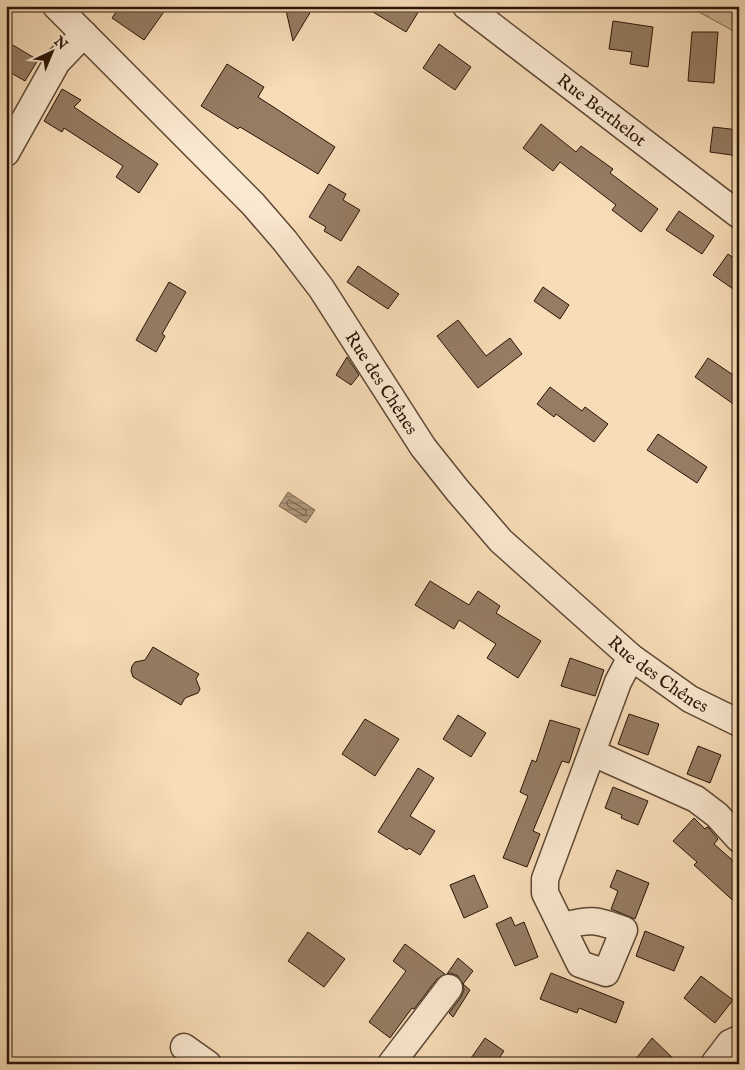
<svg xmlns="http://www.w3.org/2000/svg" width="745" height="1070" viewBox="0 0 745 1070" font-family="'IM FELL English',serif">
	<defs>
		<pattern id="forest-firs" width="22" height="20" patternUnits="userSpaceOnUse" patternTransform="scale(1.25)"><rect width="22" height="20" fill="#d4ba99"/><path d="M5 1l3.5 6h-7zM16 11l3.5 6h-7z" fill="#b69f82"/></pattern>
		<pattern id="water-rules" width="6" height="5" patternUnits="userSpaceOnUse" patternTransform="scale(1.25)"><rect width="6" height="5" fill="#b1987c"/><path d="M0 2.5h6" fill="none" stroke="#907b64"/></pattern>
	</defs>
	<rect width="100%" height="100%" fill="#f7dcb7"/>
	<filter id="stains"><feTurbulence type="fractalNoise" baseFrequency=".004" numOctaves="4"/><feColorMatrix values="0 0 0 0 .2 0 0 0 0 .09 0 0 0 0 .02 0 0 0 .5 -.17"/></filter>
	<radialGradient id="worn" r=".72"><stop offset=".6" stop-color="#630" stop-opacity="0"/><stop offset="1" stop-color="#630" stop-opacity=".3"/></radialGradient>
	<polygon fill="url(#forest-firs)" stroke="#7f6850" points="688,6 739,6 739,34"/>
	<polygon fill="url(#water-rules)" stroke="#7b644e" points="288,492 315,510 306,523 279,506"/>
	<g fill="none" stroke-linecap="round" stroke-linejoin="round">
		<polygon stroke="#6e5642" stroke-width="1" points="289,500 306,510 306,515 303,515 288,506 287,503"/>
	</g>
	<g fill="#957c63" stroke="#2a1508">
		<polygon points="120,6 168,6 144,40 112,18"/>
		<polygon points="285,6 314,6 293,41"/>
		<polygon points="363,6 422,6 406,32"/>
		<polygon points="613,21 653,27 648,67 630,64 632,52 609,49"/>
		<polygon points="692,32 718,32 714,83 688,81"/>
		<polygon points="6,41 38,60 25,81 6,70"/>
		<polygon points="439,44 471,67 455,90 423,68"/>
		<polygon points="227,64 264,87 258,97 335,147 318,174 240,127 238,129 201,106"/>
		<polygon points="62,89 81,100 74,107 158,164 139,193 116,177 123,166 64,128 62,132 44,121"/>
		<polygon points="541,124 576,152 581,146 613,169 610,173 658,209 641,232 612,210 616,205 560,162 553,171 523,148"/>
		<polygon points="713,127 739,130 739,156 710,152"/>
		<polygon points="329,184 346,194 343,200 360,210 341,241 324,231 326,227 309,217"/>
		<polygon points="679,211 714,236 702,254 666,230"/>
		<polygon points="728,254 739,262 739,293 713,275"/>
		<polygon points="358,266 399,294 388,309 347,282"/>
		<polygon points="169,282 186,292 162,334 165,336 156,352 136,340"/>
		<polygon points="543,287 569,305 560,319 534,301"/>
		<polygon points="458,320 486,356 510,338 522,354 478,388 437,336"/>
		<polygon points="347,357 359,375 351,385 336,375"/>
		<polygon points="708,358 739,379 739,408 695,377"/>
		<polygon points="550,387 582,411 585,407 608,424 594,442 556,414 554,417 537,404"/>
		<polygon points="658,434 707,467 697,483 647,450"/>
		<polygon points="430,581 469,605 478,591 500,606 496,613 541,641 518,678 487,658 496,644 459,620 454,629 415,605"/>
		<polygon points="153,647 199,674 196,679 200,689 198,693 185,698 181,705 133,677 131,671 132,666 135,662 145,660"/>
		<polygon points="570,658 604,670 595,696 561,686"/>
		<polygon points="629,714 659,724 648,755 618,744"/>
		<polygon points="458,715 486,733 471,757 443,739"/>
		<polygon points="365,719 399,739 375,776 342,754"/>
		<polygon points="550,720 580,729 569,763 562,761 533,831 540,834 527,867 503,858 528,796 520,792 532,760 536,762"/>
		<polygon points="698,746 721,755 710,783 687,774"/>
		<polygon points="418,768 434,778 410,816 435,831 420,855 409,848 407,850 378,832"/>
		<polygon points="613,787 648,801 638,825 621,818 622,815 605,808"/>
		<polygon points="694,818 705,829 707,827 708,827 718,839 714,844 739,866 739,906 694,865 697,862 673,841"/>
		<polygon points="617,870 649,883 635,919 611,909 618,891 610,887"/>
		<polygon points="474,875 488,907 464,918 450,885"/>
		<polygon points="511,917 515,926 524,922 538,957 515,966 496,924"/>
		<polygon points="645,931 684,947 674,971 636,956"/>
		<polygon points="308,932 345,959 324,987 288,961"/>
		<polygon points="405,944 445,974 437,979 414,1009 412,1008 390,1038 369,1022 406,971 393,961"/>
		<polygon points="458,958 473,971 463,984 458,976 451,973 447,974"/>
		<polygon points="551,973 624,1002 616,1023 579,1008 577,1013 540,999"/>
		<polygon points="701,976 733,1000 715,1023 684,998"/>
		<polygon points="463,984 470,990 453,1017 449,1013 461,997 464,990"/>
		<polygon points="485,1038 504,1051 495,1064 467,1064"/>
		<polygon points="652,1038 679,1064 632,1064"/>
	</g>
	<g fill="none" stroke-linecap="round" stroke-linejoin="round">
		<g stroke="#5d4734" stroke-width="29">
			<g id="minor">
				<path id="s1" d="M56,6L253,204L285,241L321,288L423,447L458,491L501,541L631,657L690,699L739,723"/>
				<path id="s2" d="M466,6L739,215"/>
				<polyline points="6,153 57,62 84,34"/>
				<polyline points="593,753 696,799 717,815 739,839"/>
				<path d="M562,926C591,919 595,919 624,930L606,973L580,964L545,893V879L618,682L631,657"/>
				<polyline points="184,1047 208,1064"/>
				<polyline points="391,1064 449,988"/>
				<polyline points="714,1064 730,1043 739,1039"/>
			</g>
		</g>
		<use href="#minor" stroke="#fae8d0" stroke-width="26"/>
	</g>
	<g text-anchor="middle" stroke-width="4.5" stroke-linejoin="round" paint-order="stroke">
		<g font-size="18" fill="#2a1508" stroke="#fae8d0">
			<text dy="6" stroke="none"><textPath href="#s2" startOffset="171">Rue Berthelot</textPath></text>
			<text dy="6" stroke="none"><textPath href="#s1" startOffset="500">Rue des Chênes</textPath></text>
			<text dy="6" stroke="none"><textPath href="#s1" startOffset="905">Rue des Chênes</textPath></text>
		</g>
	</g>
	<rect width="745" height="1070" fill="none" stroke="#f7dcb7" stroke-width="25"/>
	<rect x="8" y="8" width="730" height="1055" fill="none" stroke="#2a1508" stroke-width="2.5"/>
	<rect x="12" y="12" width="720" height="1045" fill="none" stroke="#2a1508"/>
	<g transform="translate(52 52) rotate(44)" stroke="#fae8d0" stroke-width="4" paint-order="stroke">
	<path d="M0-4L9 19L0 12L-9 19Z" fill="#2a1508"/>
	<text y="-8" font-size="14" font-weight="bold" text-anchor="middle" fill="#2a1508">N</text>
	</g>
	<rect width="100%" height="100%" filter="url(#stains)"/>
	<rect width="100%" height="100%" fill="url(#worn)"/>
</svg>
